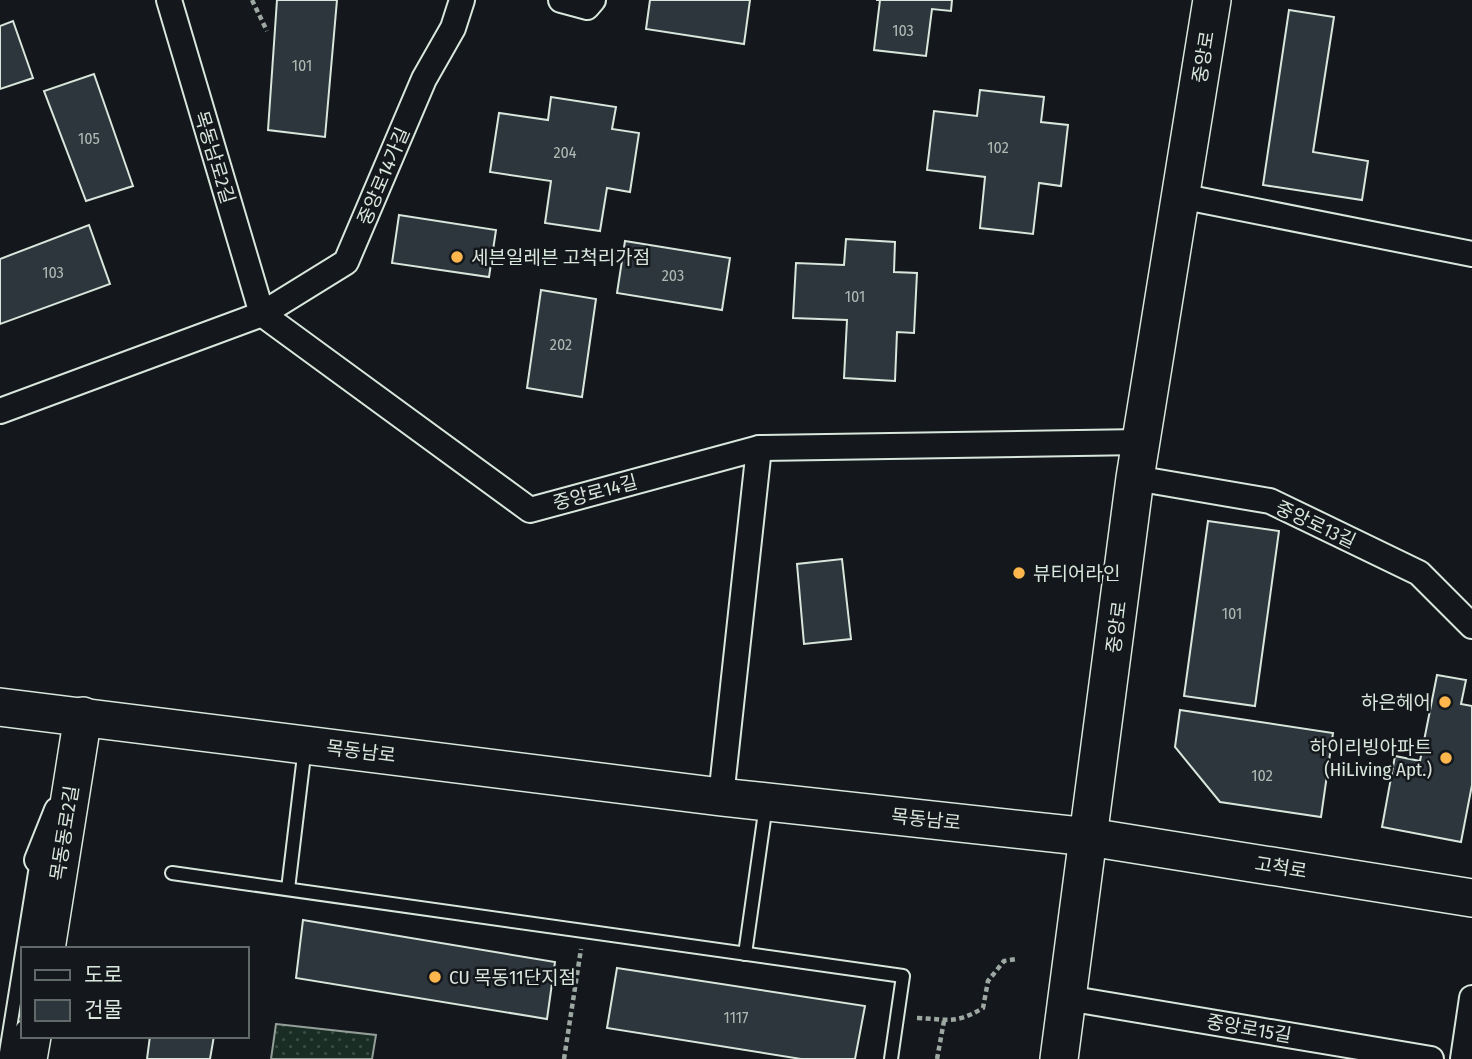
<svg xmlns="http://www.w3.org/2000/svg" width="1472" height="1059" viewBox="0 0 1472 1059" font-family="'Fira Sans Condensed','Noto Sans KR',sans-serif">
	<defs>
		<pattern id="park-dots" width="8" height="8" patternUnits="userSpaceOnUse" patternTransform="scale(1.75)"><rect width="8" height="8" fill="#1a2d24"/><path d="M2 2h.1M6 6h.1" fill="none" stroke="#3b4b43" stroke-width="1.8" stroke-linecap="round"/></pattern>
	</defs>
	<rect width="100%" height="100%" fill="#14181c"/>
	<polygon fill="url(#park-dots)" stroke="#939e99" stroke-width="2" points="276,1024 376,1035 372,1059 271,1059"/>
	<g fill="#2c363c" stroke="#d8e6dc" stroke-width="2">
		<polygon points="277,0 337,0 325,137 268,130"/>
		<polygon points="650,0 750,0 744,44 646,29"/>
		<polygon points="876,0 952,0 951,11 932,9 926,56 874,50 880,0"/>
		<polygon points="1289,10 1334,17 1313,152 1368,161 1362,200 1263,185"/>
		<polygon points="13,21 33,78 0,89 0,26"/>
		<polygon points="94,74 133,186 86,201 44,91"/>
		<polygon points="980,90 1044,97 1041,122 1068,125 1061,186 1039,183 1033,234 980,228 985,177 927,170 934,111 977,116"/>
		<polygon points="551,97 616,107 612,129 639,133 630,192 607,188 600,231 545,223 551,181 490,172 499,113 548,120"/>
		<polygon points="399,215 496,230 489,277 392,263"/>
		<polygon points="89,225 110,284 0,324 0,259"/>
		<polygon points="846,239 895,242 894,272 917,273 914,333 897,332 895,381 844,378 847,320 793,318 796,263 844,265"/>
		<polygon points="625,241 730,258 722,310 617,293"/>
		<polygon points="541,290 596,299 582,397 527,388"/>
		<polygon points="1208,521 1279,531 1255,706 1184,696"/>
		<polygon points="842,559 851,639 804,644 797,564"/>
		<polygon points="1437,675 1466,680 1461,704 1472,706 1472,785 1461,842 1382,827 1395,756 1420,761"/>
		<polygon points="1180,710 1333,733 1321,817 1220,802 1175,747"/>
		<polygon points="303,920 555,962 547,1019 296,978"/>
		<polygon points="617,968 865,1006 855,1059 801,1059 607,1028"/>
		<polygon points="150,1036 214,1036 210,1059 147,1059"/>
	</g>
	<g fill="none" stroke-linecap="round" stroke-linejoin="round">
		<g stroke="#d8e6dc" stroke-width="16">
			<g id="lane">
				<polyline points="172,873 903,976 891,1059"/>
				<polyline points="288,889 305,747"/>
				<polyline points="745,954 766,805"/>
				<polyline points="5,1059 37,860"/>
			</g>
		</g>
		<g stroke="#d8e6dc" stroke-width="28">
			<g id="street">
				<polyline points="169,0 262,314"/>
				<polyline points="561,0 587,7 593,0"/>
				<polyline points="1180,196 1472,254"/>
				<polyline points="262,314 530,510 759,448 1141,442"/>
				<polyline points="0,411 262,314 346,262 424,79 453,28 462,0"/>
				<polyline points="1135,478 1270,501 1419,573 1472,626"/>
				<polyline points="721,797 759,448"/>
				<polyline points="37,860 57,810"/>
				<polyline points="1067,998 1431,1059"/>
				<polyline points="1463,1059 1472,998"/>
			</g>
		</g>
		<g stroke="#d8e6dc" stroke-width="40">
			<g id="secondary">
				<polyline points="0,707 721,797 1089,837 1472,898"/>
				<polyline points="46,949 83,716"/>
				<polyline points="28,1059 32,1036"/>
				<polyline points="1059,1059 1135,478 1212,0"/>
			</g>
		</g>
		<g stroke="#9da8a2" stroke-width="4.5" stroke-dasharray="5 3.5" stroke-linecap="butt">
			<polyline points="252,0 267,31"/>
			<path d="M917,1018C948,1019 954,1025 983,1008L988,981L1004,961L1017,959"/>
			<polyline points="564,1059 581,949"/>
			<polyline points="937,1059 944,1021"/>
		</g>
		<use href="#lane" stroke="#14181c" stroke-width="12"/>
		<use href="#street" stroke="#14181c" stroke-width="24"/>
		<use href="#secondary" stroke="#14181c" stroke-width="37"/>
	</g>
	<g fill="#ffb74d" stroke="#14181c" stroke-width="2.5">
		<circle cx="457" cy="257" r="7"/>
		<circle cx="1019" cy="573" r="7"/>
		<circle cx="1445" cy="702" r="7"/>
		<circle cx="1446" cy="758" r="7"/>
		<circle cx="435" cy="977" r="7"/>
	</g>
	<g text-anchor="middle" stroke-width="5" stroke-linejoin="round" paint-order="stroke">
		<g font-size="16" fill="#adbab4">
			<text x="903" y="36">103</text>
			<text x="302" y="71">101</text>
			<text x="89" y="144">105</text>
			<text x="998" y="153">102</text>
			<text x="565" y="158">204</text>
			<text x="53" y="278">103</text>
			<text x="673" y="281">203</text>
			<text x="855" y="302">101</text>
			<text x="561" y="350">202</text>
			<text x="1232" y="619">101</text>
			<text x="1262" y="781">102</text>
			<text x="736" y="1023">1117</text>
		</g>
		<g font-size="19" fill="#d8e6dc" stroke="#14181c">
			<text transform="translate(1203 57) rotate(-81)" y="7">중앙로</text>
			<text transform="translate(215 157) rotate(73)" y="7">목동남로2길</text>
			<text transform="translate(383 176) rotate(-67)" y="7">중앙로14가길</text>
			<text transform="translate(595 492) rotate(-15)" y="7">중앙로14길</text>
			<text transform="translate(1316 524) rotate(25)" y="7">중앙로13길</text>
			<text transform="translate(1116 627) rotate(-83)" y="7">중앙로</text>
			<text transform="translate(361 751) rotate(7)" y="7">목동남로</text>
			<text transform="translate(926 819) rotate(6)" y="7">목동남로</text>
			<text transform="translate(64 833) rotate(-81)" y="7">목동동로2길</text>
			<text transform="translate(1281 867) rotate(9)" y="7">고척로</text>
			<text transform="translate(1249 1028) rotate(10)" y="7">중앙로15길</text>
		</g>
		<g font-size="19" fill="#d8e6dc" stroke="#14181c" text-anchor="start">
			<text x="471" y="264">세븐일레븐 고척리가점</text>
			<text x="1033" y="580">뷰티어라인</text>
			<text x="1431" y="709" text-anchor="end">하은헤어</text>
			<text x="1432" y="754" text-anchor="end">하이리빙아파트<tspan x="1432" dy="22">(HiLiving Apt.)</tspan></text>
			<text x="449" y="984">CU 목동11단지점</text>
		</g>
	</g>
	<rect x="21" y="947" width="228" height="91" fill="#14181c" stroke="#626a69" stroke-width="2"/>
	<rect x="35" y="970" width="35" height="10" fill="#14181c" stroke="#626a69" stroke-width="2"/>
	<text x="84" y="982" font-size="21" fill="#d8e6dc">도로</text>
	<rect x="35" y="1000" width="35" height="21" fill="#2c363c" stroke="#626a69" stroke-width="2"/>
	<text x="84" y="1017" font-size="21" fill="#d8e6dc">건물</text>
</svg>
